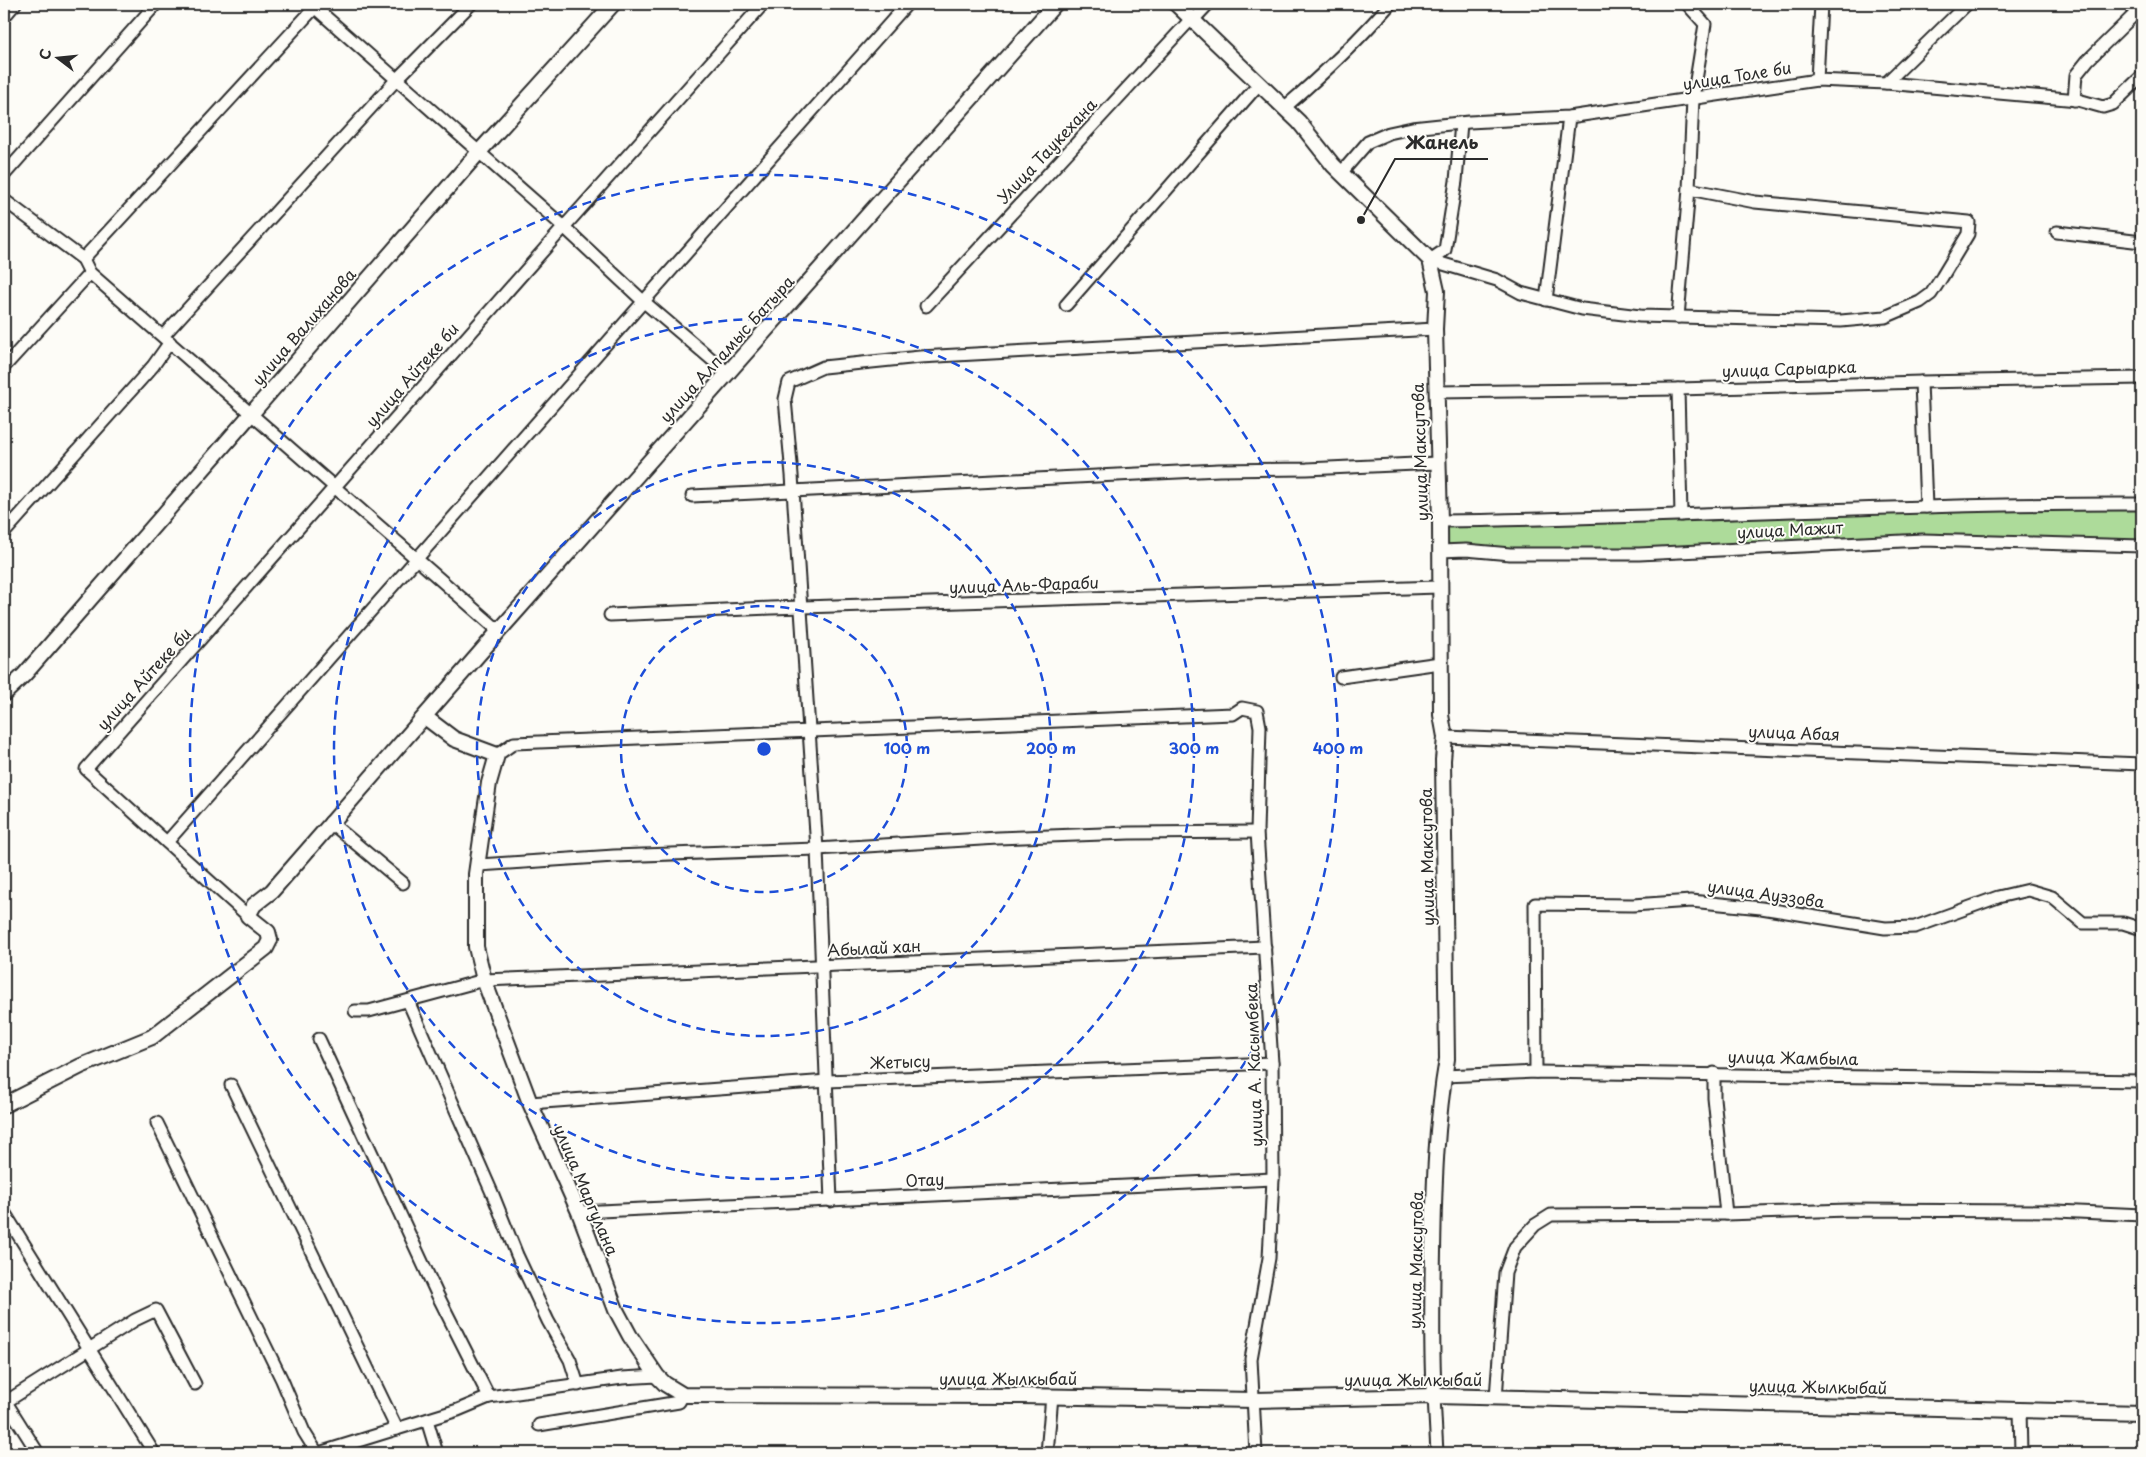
<svg xmlns="http://www.w3.org/2000/svg" width="2146" height="1457" viewBox="0 0 2146 1457" font-family="'Playpen Sans',sans-serif">
	<rect width="100%" height="100%" fill="#fdfcf7"/>
	<filter id="ink" filterUnits="userSpaceOnUse"><feTurbulence type="fractalNoise" baseFrequency=".02" numOctaves="2"/><feDisplacementMap in="SourceGraphic" scale="10" xChannelSelector="R" yChannelSelector="G"/><feConvolveMatrix kernelMatrix="1 2 1 2 8 2 1 2 1" color-interpolation-filters="sRGB"/></filter>
	<g filter="url(#ink)">
		<polygon fill="#addb9a" stroke="#6c8362" points="2142,507 2142,549 1923,541 1508,553 1436,543 1437,521"/>
		<g fill="none" stroke-linecap="round" stroke-linejoin="round">
			<g stroke="#2b2b2b" stroke-width="15">
				<g id="minor">
					<polyline points="311,4 564,227 643,301 729,374"/>
					<polyline points="4,17 15,4"/>
					<polyline points="1193,20 1208,4"/>
					<polyline points="1817,80 1821,4"/>
					<polyline points="1886,83 1967,4"/>
					<polyline points="2074,100 2076,75 2088,60 2142,7"/>
					<path d="M1284,108C1321,76 1358,41 1390,4"/>
					<polyline points="1341,173 1368,142 1389,133 1412,128 1469,122 1569,117 1817,80 1886,83 2078,100 2103,107 2113,104 2142,76"/>
					<polyline points="4,175 156,4"/>
					<polyline points="4,200 83,259 90,273 499,631"/>
					<polyline points="2057,232 2142,242"/>
					<polyline points="83,259 318,4"/>
					<polyline points="1430,260 1497,280 1521,293 1582,309 1640,316 1841,321 1885,317 1920,302 1931,294 1942,277 1968,234 1969,222 1755,202 1689,189"/>
					<polyline points="1430,260 1445,250 1456,181 1461,123"/>
					<polyline points="1546,300 1569,117"/>
					<polyline points="1066,305 1259,84"/>
					<polyline points="926,306 1192,18"/>
					<polyline points="1678,317 1689,189 1693,99 1705,24 1687,4"/>
					<polyline points="163,336 397,79 471,4"/>
					<polyline points="4,367 90,273"/>
					<polyline points="1921,382 1926,507"/>
					<polyline points="1678,389 1681,515"/>
					<polyline points="1436,392 1678,389 1921,382 2142,378"/>
					<polyline points="692,496 1219,470 1307,469 1437,463"/>
					<path d="M1440,521C1674,518 1908,503 2142,504"/>
					<polyline points="4,533 153,366 170,342"/>
					<polyline points="1440,551 1466,550 1510,554 1639,554 1923,540 2142,546"/>
					<polyline points="610,615 771,608 1439,587"/>
					<polyline points="1341,677 1440,663"/>
					<polyline points="1445,737 2142,764"/>
					<polyline points="497,755 514,743 1233,714 1242,708 1257,711 1260,727 1257,832 1272,1063 1273,1179 1269,1258 1251,1359 1256,1453"/>
					<polyline points="330,822 403,883"/>
					<path d="M167,842C415,563 659,282 907,4"/>
					<polyline points="479,865 614,856 817,849 998,838 1129,833 1257,832"/>
					<polyline points="248,916 86,769 564,227 763,4"/>
					<polyline points="408,1001 493,1195 517,1255 548,1321 570,1360 578,1385"/>
					<polyline points="355,1011 369,1011 484,980 1265,947"/>
					<polyline points="319,1039 437,1294 489,1397"/>
					<polyline points="1536,1072 1535,904 1633,905 1691,901 1761,908 1885,928 1915,927 1998,897 2028,890 2052,897 2083,923 2123,923 2142,929"/>
					<polyline points="1714,1073 1714,1098 1726,1214"/>
					<polyline points="1444,1076 1536,1072 2142,1081"/>
					<polyline points="231,1085 397,1429"/>
					<polyline points="530,1103 828,1081 1272,1063"/>
					<polyline points="157,1123 282,1380 304,1432 317,1453"/>
					<polyline points="831,1201 817,849 792,475 785,399 789,382 823,367 920,357 1435,329"/>
					<polyline points="4,1212 154,1453"/>
					<polyline points="579,1212 1273,1179"/>
					<polyline points="1434,1396 1437,1453"/>
					<polyline points="1496,1398 1505,1273 1515,1247 1535,1225 1551,1215 1726,1214 1848,1210 2057,1211 2142,1215"/>
					<polyline points="4,1399 38,1453"/>
					<polyline points="4,1403 135,1320 156,1310 195,1384"/>
					<polyline points="2020,1409 2021,1453"/>
					<polyline points="427,1420 437,1453"/>
					<polyline points="539,1425 679,1402 683,1395"/>
					<polyline points="319,1453 458,1410 489,1397 622,1378 657,1376"/>
					<polyline points="1047,1453 1052,1396"/>
				</g>
			</g>
			<g stroke="#2b2b2b" stroke-width="18">
				<g id="tertiary">
					<path d="M1176,4L1299,122L1333,165L1430,260L1437,291L1435,329L1440,521L1441,715L1445,737L1443,760L1447,1059C1436,1122 1434,1187 1433,1252C1432,1300 1431,1348 1434,1396"/>
					<polyline points="4,694 24,675 479,152 613,4"/>
					<polyline points="425,717 454,739 497,755 489,783 476,874 476,947 484,980 530,1103 579,1212 616,1310 630,1336 657,1376 665,1384 683,1395 1021,1396 1255,1400 1434,1396 2142,1413"/>
					<polyline points="4,1105 81,1066 152,1037 266,948 270,940 268,932 248,916 254,905 272,891 499,631 1055,4"/>
				</g>
			</g>
			<use href="#minor" stroke="#fdfcf7" stroke-width="11"/>
			<use href="#tertiary" stroke="#fdfcf7" stroke-width="14"/>
		</g>
	</g>
	<g fill="none" stroke="#1d4ed8" stroke-width="2.5" stroke-dasharray="9 6">
		<circle cx="764" cy="749" r="143"/>
		<circle cx="764" cy="749" r="287"/>
		<circle cx="764" cy="749" r="430"/>
		<circle cx="764" cy="749" r="574"/>
	</g>
	<g text-anchor="middle" stroke-width="4" stroke-linejoin="round" paint-order="stroke">
		<g font-size="16" fill="#2b2b2b" stroke="#fdfcf7">
			<text transform="translate(1737 76) rotate(-9)" y="6">улица Толе би</text>
			<text transform="translate(1047 151) rotate(-47)" y="6">Улица Таукехана</text>
			<text transform="translate(304 327) rotate(-49)" y="6">улица Валиханова</text>
			<text transform="translate(727 349) rotate(-48)" y="6">улица Алпамыс Батыра</text>
			<text transform="translate(1789 369) rotate(-2)" y="6">улица Сарыарка</text>
			<text transform="translate(412 375) rotate(-49)" y="6">улица Айтеке би</text>
			<text transform="translate(1420 452) rotate(-92)" y="6">улица Максутова</text>
			<text transform="translate(1790 530) rotate(-3)" y="6">улица Мажит</text>
			<text transform="translate(1024 585) rotate(-2)" y="6">улица Аль-Фараби</text>
			<text transform="translate(144 679) rotate(-48)" y="6">улица Айтеке би</text>
			<text transform="translate(1794 733) rotate(2)" y="6">улица Абая</text>
			<text transform="translate(1427 857) rotate(-91)" y="6">улица Максутова</text>
			<text transform="translate(1766 894) rotate(8)" y="6">улица Ауэзова</text>
			<text transform="translate(874 948) rotate(-3)" y="6">Абылай хан</text>
			<text transform="translate(1793 1058) rotate(1)" y="6">улица Жамбыла</text>
			<text transform="translate(900 1062) rotate(-2)" y="6">Жетысу</text>
			<text transform="translate(1254 1065) rotate(-92)" y="6">улица А. Касымбека</text>
			<text transform="translate(925 1180) rotate(-3)" y="6">Отау</text>
			<text transform="translate(586 1190) rotate(67)" y="6">улица Маргулана</text>
			<text transform="translate(1416 1260) rotate(-89)" y="6">улица Максутова</text>
			<text x="1008" y="1385">улица Жылкыбай</text>
			<text x="1413" y="1386">улица Жылкыбай</text>
			<text transform="translate(1818 1387) rotate(1)" y="6">улица Жылкыбай</text>
		</g>
	</g>
	<circle cx="764" cy="749" r="8" fill="#1d4ed8" stroke="#fdfcf7" stroke-width="2.5"/>
	<g font-size="15" text-anchor="middle" font-weight="bold" fill="#1d4ed8" stroke="#fdfcf7" stroke-width="4" stroke-linejoin="round" paint-order="stroke">
		<text x="907" y="754">100 m</text>
		<text x="1051" y="754">200 m</text>
		<text x="1194" y="754">300 m</text>
		<text x="1338" y="754">400 m</text>
	</g>
	<path fill="none" stroke="#2b2b2b" stroke-width="2" d="M1361 220L1395 159H1488"/>
	<circle fill="#2b2b2b" stroke="#fdfcf7" stroke-width="2" cx="1361" cy="220" r="5"/>
	<g font-size="18" text-anchor="middle" font-weight="bold" fill="#2b2b2b" stroke="#fdfcf7" stroke-width="4" stroke-linejoin="round" paint-order="stroke">
		<text x="1442" y="149">Жанель</text>
	</g>
	<rect width="2146" height="1457" fill="none" stroke="#fdfcf7" stroke-width="20"/>
	<rect x="10" y="10" width="2126" height="1437" fill="none" stroke="#2b2b2b" stroke-width="2" filter="url(#ink)"/>
	<g transform="translate(58 58) rotate(286)" stroke="#fdfcf7" stroke-width="4" paint-order="stroke">
	<path d="M0-4L9 19L0 12L-9 19Z" fill="#2b2b2b"/>
	<text y="-8" font-size="14" font-weight="bold" text-anchor="middle" fill="#2b2b2b">С</text>
	</g>
</svg>
